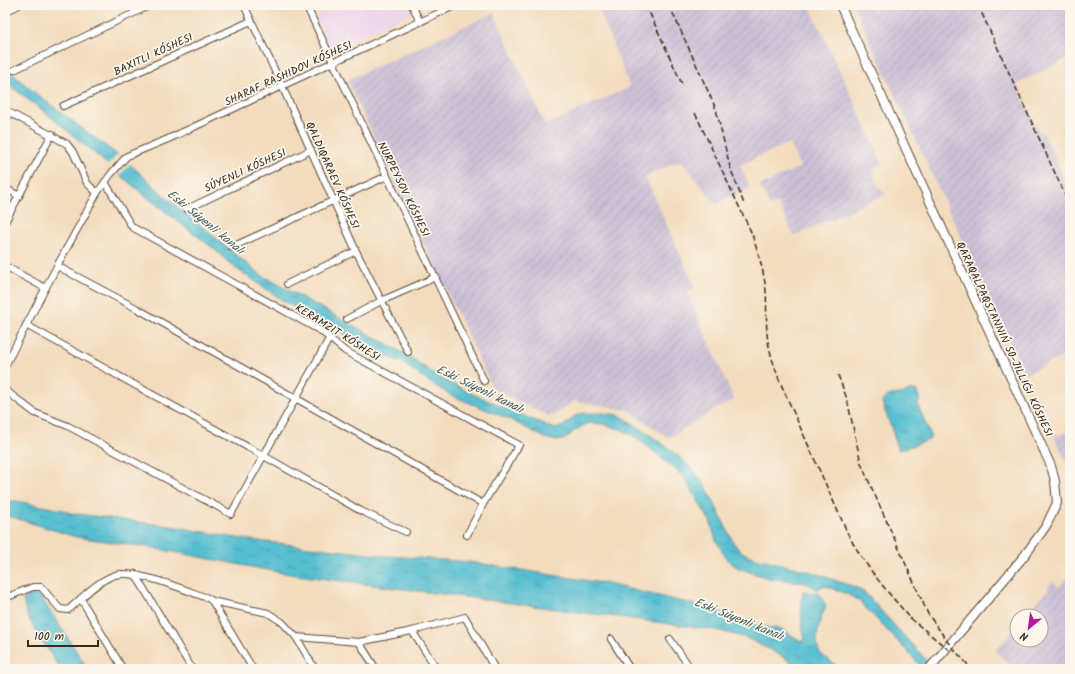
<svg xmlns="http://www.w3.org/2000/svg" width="1075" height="674" viewBox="0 0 1075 674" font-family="Kalam,sans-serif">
	<defs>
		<pattern id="industrial-furrows" width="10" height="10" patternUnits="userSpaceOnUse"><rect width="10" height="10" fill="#cbbfd5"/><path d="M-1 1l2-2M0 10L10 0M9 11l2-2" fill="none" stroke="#afa4b6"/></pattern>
		<pattern id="water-ripples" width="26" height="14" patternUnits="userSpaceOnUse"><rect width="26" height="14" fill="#54bed0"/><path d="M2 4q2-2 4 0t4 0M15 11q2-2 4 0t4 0" fill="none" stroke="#479ba8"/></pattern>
	</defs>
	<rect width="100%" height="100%" fill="#fbf7ec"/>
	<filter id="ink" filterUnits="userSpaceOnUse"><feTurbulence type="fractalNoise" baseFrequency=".025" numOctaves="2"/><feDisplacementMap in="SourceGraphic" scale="8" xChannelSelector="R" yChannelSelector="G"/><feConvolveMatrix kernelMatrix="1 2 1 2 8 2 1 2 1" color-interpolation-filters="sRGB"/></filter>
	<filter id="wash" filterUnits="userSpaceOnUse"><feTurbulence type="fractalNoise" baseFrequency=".012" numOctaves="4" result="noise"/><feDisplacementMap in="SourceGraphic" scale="16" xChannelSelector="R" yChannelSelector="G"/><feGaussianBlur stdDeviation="0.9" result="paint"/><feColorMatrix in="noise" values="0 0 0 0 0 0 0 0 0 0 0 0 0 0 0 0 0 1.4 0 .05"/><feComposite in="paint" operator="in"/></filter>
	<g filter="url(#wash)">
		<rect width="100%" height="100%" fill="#f3dcbd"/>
		<polygon fill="#ecd1ea" points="341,5 408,5 412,13 332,48 328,46 315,17"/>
		<g fill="url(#industrial-furrows)">
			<polygon points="597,5 809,5 883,164 875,168 873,175 880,189 886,194 794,236 778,203 770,206 760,186 800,167 789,143 740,165 750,188 716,204 681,160 645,177 695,287 687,291 734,400 714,410 669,438 628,410 575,401 550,417 493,389 347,80 494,13 545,125 630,87"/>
			<polygon points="853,5 1070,5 1070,57 1017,84 1039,133 1043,132 1070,191 1070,356 1069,354 1025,374"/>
			<polygon points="1070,432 1070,470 1054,436"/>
			<polygon points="1070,575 1070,669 1015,669 995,651 1017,626 1017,640 1041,640 1041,616 1025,616 1049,589 1047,587 1053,581 1059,587"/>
		</g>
		<g fill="url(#water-ripples)" stroke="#487477">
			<polygon points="5,68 38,95 131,165 168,199 261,275 409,356 440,378 473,394 555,429 563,426 575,416 584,413 603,413 620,415 641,429 673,451 693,470 707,488 733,542 741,552 757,558 812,572 857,588 865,593 927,661 922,668 908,652 859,601 847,594 829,587 821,586 819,589 815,588 805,583 768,578 738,568 730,562 723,553 716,540 710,521 683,476 637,438 623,430 603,424 588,423 574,431 565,439 557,441 547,439 507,418 450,395 426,380 401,362 376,351 285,302 234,267 214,249 144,195 51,117 5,82"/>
			<path d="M916,390L920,399L918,405L931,436L929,440L900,450L897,448L893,433L882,402C887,394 892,395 900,394C905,394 909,390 916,390Z"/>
			<path d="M5,501H16L63,510L70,513L177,527L242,539L377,555L470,562L603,583L709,608L750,624L783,630L801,641L805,640C801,622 800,610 803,591L820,594L826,606C821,616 812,645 821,654C827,660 835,664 841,669H802L780,655L747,638L716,630L289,574L147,547L76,537L15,518L5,516Z"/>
			<polygon points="31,594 41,597 88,669 60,669 28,618 23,600"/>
		</g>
		<polygon fill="#f3dcbd" points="118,154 131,163 119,176 107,166"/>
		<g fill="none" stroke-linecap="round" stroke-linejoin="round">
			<polyline stroke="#54bed0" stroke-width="1.5" points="816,596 816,587"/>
		</g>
	</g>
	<g filter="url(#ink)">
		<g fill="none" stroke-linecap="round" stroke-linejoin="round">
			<g stroke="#574536" stroke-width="8">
				<g id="minor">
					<polyline points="244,5 282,86 356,251 408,352"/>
					<polyline points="306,5 484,381"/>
					<polyline points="412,5 420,22"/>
					<polyline points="5,12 19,5"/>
					<polyline points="14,70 151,5"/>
					<polyline points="63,106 251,21"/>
					<polyline points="5,110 67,144 73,152 87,183 97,193"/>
					<polyline points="105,182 132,227 321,331 345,351 519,445 483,504 467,535"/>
					<polyline points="5,188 19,196"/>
					<polyline points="187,209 311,150"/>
					<polyline points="5,222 52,134"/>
					<polyline points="232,247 387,176"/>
					<polyline points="5,266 45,288"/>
					<polyline points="57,266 136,308 483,504"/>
					<polyline points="287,284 356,251"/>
					<polyline points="347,319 381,301 436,277"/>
					<polyline points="26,325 264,456 361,511 406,532"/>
					<polyline points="5,366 57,266 97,193 111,174 127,156 168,139 456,5"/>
					<polyline points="5,390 35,413 68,426 231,514 329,339"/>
					<polyline points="135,574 192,669"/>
					<path d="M5,598L33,587H41L60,609L68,610C82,598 97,581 115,575C135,569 187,591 208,598L212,601L268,613L282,622L296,637L359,642L412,631L465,617L495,669"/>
					<polyline points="81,599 123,669"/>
					<polyline points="212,601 253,669"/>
					<polyline points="412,631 437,669"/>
					<polyline points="296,637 315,669"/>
					<polyline points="611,639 630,669"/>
					<polyline points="670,639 691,669"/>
					<polyline points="359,642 376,669"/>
				</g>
			</g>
			<g stroke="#574536" stroke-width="10">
				<polyline id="major" points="840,5 1051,466 1055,481 1057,503 1046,526 1025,555 929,669"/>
			</g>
			<use href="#minor" stroke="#fff" stroke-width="6"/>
			<use href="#major" stroke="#fff" stroke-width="8"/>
			<g stroke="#3b2a1e" stroke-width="1.5" stroke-dasharray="6 3" stroke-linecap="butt">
				<polyline points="646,5 682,84"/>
				<polyline points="669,5 701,75"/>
				<polyline points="978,5 1070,206"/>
				<polyline points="702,78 716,109 730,167 744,204"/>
				<path d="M695,113L752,234C758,253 764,271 766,291C767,305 766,320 767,334C769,351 774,366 780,382L848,534C866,568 889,594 914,622"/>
				<polyline points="838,375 847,399 861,463 866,475 928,614 950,645 970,667"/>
				<polyline points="910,618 949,650"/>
			</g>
		</g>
	</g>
	<g text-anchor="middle" stroke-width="3.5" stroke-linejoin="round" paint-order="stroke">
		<g font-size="11" fill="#3b2a1e" stroke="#fbf7ec">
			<text transform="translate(153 54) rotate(-25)" y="4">BAXITLI KÓSHESI</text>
			<text transform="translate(288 73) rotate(-25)" y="4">SHARAF RASHIDOV KÓSHESI</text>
			<text transform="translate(245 170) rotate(-25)" y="4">SÚYENLI KÓSHESI</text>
			<text transform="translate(333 175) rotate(66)" y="4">QALDIQARAEV KÓSHESI</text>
			<text transform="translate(404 189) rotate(64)" y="4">NURPEYSOV KÓSHESI</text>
			<text transform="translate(338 332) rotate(32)" y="4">KERAMZIT KÓSHESI</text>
			<text transform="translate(1005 339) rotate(65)" y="4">QARAQALPAQSTANNIŃ 50-JILLIǴI KÓSHESI</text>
		</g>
		<g font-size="12" font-style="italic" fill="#445e5c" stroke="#fbf7ec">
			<text transform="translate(206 222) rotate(39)" y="4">Eski Súyenli kanalı</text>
			<text transform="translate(480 389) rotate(26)" y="4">Eski Súyenli kanalı</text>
			<text transform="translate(739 619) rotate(22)" y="4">Eski Súyenli kanalı</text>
		</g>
	</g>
	<rect width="1075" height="674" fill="none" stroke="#fbf7ec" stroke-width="20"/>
	<g transform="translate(1029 628) rotate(209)"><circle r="19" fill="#fbf7ec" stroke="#aea59a"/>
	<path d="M0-3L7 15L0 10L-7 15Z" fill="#b5179e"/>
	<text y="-6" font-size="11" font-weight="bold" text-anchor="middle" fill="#3b2a1e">N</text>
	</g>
	<path d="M28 640v6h70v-6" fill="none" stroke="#3b2a1e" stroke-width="2"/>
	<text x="34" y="640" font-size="12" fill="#3b2a1e" stroke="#fbf7ec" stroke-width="3" paint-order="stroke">100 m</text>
</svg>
